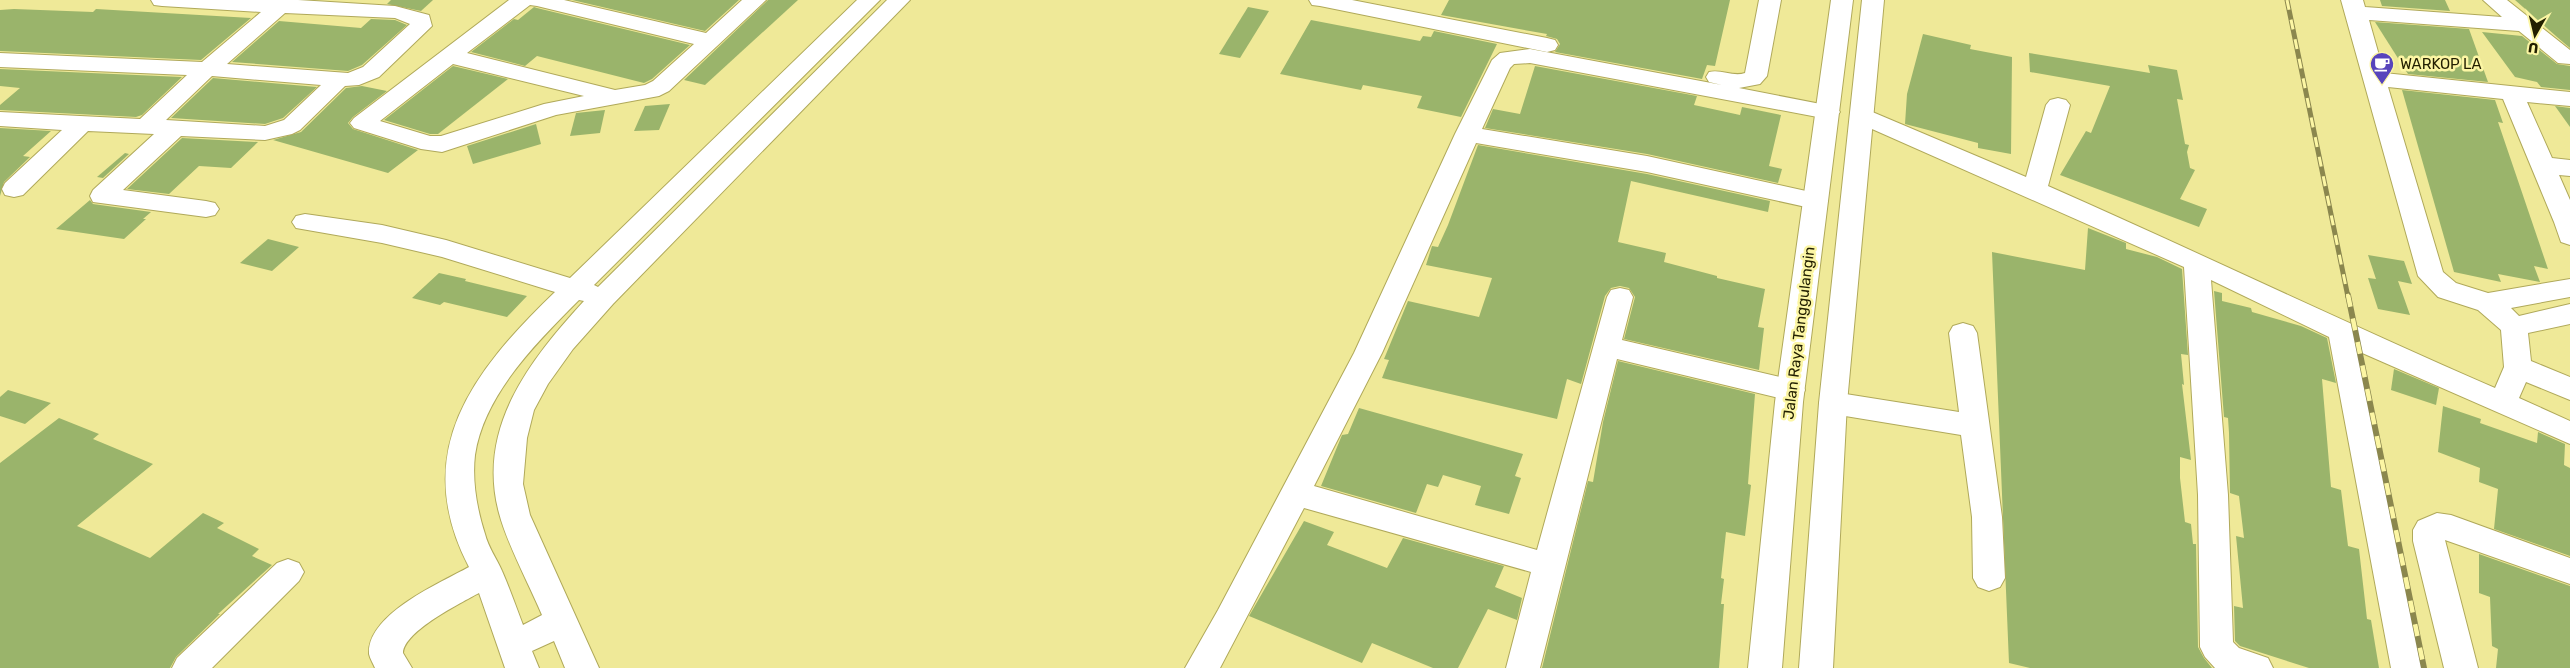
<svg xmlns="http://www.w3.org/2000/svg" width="2570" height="668" viewBox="0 0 2570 668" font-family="Rubik,sans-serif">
	<rect width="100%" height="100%" fill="#efe998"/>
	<g fill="#9ab46b">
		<polygon points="391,0 433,0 421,11 387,4"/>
		<polygon points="572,0 739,0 705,31"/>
		<polygon points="768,0 798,0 705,85 684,80"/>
		<polygon points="1449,0 1730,0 1715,66 1707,65 1702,79 1555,52 1560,44 1557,39 1546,36 1547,34 1441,15"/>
		<polygon points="2380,0 2445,0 2450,11 2382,6"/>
		<polygon points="2515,0 2570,0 2570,48 2557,37"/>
		<polygon points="534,7 537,8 690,45 652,79 644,83 537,56 525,66 471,52 514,19 518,20"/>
		<polygon points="1248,7 1269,11 1240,58 1219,54"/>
		<polygon points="14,9 93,12 96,9 251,18 201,60 0,51 0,10"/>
		<polygon points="371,19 395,20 407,25 362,65 348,71 232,62 279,21 361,28"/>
		<polygon points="1311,20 1420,41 1423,36 1431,37 1434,31 1497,44 1461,117 1417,108 1422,96 1363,85 1361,90 1280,74"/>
		<polygon points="2375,22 2469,29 2488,82 2408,74"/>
		<polygon points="2482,32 2522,36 2557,64 2570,66 2570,90 2541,87 2537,82 2515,77"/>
		<polygon points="1923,34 1971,45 1970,49 2012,57 2011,154 1978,148 1978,143 1905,124 1907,94"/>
		<polygon points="2029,53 2150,73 2148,65 2177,70 2183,100 2177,99 2185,144 2189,145 2187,152 2190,168 2195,170 2180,199 2207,209 2199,227 2060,175 2086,131 2091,133 2110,86 2030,72"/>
		<polygon points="453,66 508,79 438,134 430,134 384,120"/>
		<polygon points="1535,66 1697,96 1694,105 1740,115 1742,107 1781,115 1769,166 1782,169 1778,183 1647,154 1485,128 1493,109 1520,114"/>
		<polygon points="0,69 182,77 142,115 136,117 0,110 0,105 20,88 0,86"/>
		<polygon points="213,78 317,87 283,118 265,124 171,118"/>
		<polygon points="362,86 387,91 353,117 348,123 353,129 418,150 388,173 273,140 301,132 346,88"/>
		<polygon points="2402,90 2495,100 2503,123 2498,122 2548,269 2534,266 2540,282 2498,274 2501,282 2454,272"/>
		<polygon points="670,104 659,130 634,131 645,106"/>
		<polygon points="2555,106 2570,108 2570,127"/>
		<polygon points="605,110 600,133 570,136 576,113"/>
		<polygon points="536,124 541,144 473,164 467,146"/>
		<polygon points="0,128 51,131 23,156 30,157 4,182 0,196"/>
		<polygon points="182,138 258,142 231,168 199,166 169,194 127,189"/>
		<polygon points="1478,145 1647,174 1770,201 1768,212 1631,181 1618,242 1666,253 1664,262 1717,276 1717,278 1765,289 1758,327 1764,328 1759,370 1624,339 1635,297 1629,288 1620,286 1611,288 1605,296 1581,384 1567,379 1557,419 1382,378 1389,360 1384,359 1408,301 1479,317 1492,278 1426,265 1432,246 1438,247 1448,225"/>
		<polygon points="125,153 129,154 103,178 97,177"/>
		<polygon points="90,200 93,204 151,212 143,219 146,219 124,239 56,229"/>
		<polygon points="2088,228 2126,243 2126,249 2157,257 2182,269 2188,355 2181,354 2184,385 2182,384 2191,460 2180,457 2180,478 2185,522 2191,524 2193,544 2196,544 2198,647 2204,658 2212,668 2030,668 2009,663 1992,252 2085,270"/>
		<polygon points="268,239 299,247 272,271 240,263"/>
		<polygon points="2368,255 2404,261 2412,284 2398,281 2410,315 2378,309 2368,278 2376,279"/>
		<polygon points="439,273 466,279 465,281 527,296 507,317 444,302 440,305 412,298"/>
		<polygon points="2214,291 2222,293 2222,301 2251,308 2252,312 2301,326 2327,338 2336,383 2322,379 2331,487 2341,490 2348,546 2359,549 2367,619 2371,620 2379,668 2309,668 2240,646 2235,641 2234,606 2243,608 2236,536 2244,538 2239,496 2230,493 2229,433 2228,418 2224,417"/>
		<polygon points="1618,361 1755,394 1748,484 1751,485 1745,536 1726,532 1721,578 1724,579 1721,604 1724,604 1719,668 1542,668 1588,481 1593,482 1603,422"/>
		<polygon points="2394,369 2439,388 2436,405 2391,390"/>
		<polygon points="8,390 51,403 25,424 0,416 0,397"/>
		<polygon points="2443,406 2481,419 2480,423 2537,443 2538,432 2565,444 2564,465 2570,468 2570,556 2494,529 2498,489 2479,482 2480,468 2438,452"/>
		<polygon points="1359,408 1523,454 1515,476 1521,478 1509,514 1475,505 1481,486 1443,475 1438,487 1427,484 1416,513 1321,486 1342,435 1348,434"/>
		<polygon points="59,418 99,434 93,439 153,464 77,526 150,558 203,513 224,523 217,528 259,549 252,556 272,565 218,614 220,614 176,657 170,668 0,668 0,463"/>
		<polygon points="1304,521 1334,532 1327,545 1387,568 1403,538 1504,566 1495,587 1522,598 1517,620 1488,609 1458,668 1433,668 1372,643 1362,663 1249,616"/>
		<polygon points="2479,554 2570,586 2570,668 2496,668 2498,649 2492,646 2490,597 2479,593"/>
	</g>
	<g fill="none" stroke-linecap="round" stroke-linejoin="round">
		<g stroke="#b0a95a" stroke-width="2">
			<g id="minor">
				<path d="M151,0H298L395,6L429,15L432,26L379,77L359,85L345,86L300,130L292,134L265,140L181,136L123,190L206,201L215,203L219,209L215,215L206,217L93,202L90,196L93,190L154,134L88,131L23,195L14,197L5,195L2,189L5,183L62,130L0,126V112L140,119L187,75L0,67V53L202,62L261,12L162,6L154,5ZM285,13L395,18L410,24L363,67L348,73L227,64ZM212,76L321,85L284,120L265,126L166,120Z"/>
				<path d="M509,0H564L706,33L742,0H766L669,91L659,96L556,115L442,152L421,149L354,128L350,123L354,118ZM530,5L537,6L694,44L653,81L645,85L615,90L467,53ZM453,64L584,96L544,104L441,136H430L380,121Z"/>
				<path d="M857,0H880L594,285L598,287L887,0H910L613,304L573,349L548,384L534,410L527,438L523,484L530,515L599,668H565L554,641L532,651L539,668H505L479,593C461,603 404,631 403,653L412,668H375C373,663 370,659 369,654C367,614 440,583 469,567C409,452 473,371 555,292L442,257L382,243L296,228L292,222L296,216L305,214L382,225L446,240L570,278ZM579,300L584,301C530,360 476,428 499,513C507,544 529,584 542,615L523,625C516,607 510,589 502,571C497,559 488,547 485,534C477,509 472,481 475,455C484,394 538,341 579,300Z"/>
				<polygon points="1309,0 1352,0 1547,38 1555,40 1558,45 1555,50 1547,52 1320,6 1312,5"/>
				<path d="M1759,0H1781L1767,76L1760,84L1739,88L1836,107L1840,112L1836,117L1828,119L1530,63L1514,64L1510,68L1482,129L1647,156L1815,193L1824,195L1828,201L1824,207L1815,209L1647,172L1476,143L1382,353L1314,486L1537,550L1607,297L1611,290L1620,288L1629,290L1633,297L1622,340L1801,382L1805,390L1801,398L1791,401L1617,359L1540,668H1506L1531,572L1304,508L1220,668H1185L1218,610L1354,353L1455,134L1492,60L1500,53L1530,49L1722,85L1709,82L1706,77L1709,72C1721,69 1733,77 1745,73Z"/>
				<path d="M2341,0H2363L2365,7L2502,17L2483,0H2507L2570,50V64L2558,63L2519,31L2369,20L2384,73L2570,92V106L2527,102L2552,158L2570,160V176L2559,175L2570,200V245L2561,242L2554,222L2503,99L2388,87L2443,272L2456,283L2488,293L2570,279V297L2511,308L2519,316L2570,304V324L2528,333L2531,361L2570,377V400L2526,382L2519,398L2570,421V444L2360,352L2425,668H2391L2329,337L2211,280L2228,495L2233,642L2239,648L2268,658L2273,668H2215L2205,657L2200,647L2198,495L2184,267L1854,121L1850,116L1854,111L1862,109L1870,111L2026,177L2046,105L2050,100L2058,98L2066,100L2070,105L2048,186C2198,252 2345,323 2495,388L2504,367L2501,330L2478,310L2438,297L2418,276Z"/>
				<polygon points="1963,323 1973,326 1977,333 2002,517 2005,578 2000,587 1989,591 1978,587 1973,578 1972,517 1961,435 1833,414 1823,411 1819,403 1823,395 1833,392 1959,412 1949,333 1953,326"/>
				<polygon points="2437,513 2451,515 2570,558 2570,584 2445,540 2478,668 2444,668 2413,541 2413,530 2418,521"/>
				<polygon points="288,559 299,563 304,572 299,581 212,668 172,668 177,658 277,563"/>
			</g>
		</g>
		<g stroke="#b0a95a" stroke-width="2">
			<g id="highway">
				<polygon points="1831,0 1853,0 1803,402 1782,668 1748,668 1775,402"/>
				<polygon points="1862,0 1884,0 1847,403 1833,668 1799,668 1819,403"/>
			</g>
		</g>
		<use href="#minor" fill="#fff" fill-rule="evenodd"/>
		<use href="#highway" fill="#fff" fill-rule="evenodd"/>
		<g stroke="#8b874e" stroke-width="5">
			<polyline id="rail-far1" points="2287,0 2348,297"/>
		</g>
		<g stroke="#8b874e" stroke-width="6">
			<polyline id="rail" points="2348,295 2424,668"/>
		</g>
		<use href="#rail-far1" stroke="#fcf6a4" stroke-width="3" stroke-dasharray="10" stroke-linecap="butt"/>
		<use href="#rail" stroke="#fcf6a4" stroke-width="4.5" stroke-dasharray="12" stroke-linecap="butt"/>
	</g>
	<defs>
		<g id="cafe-pin" transform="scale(1.25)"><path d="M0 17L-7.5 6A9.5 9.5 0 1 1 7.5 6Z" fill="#5744bc" stroke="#fcf6a4"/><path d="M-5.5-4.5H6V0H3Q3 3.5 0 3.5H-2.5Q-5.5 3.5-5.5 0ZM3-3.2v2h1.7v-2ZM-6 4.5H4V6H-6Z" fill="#fff"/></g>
	</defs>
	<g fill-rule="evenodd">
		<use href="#cafe-pin" x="2382" y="64"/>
	</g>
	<g text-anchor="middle" stroke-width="5" stroke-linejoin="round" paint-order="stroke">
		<g font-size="15" fill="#221f00" stroke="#fcf6a4" text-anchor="start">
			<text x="2400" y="69">WARKOP LA</text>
		</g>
		<g font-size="15" fill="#221f00" stroke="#fcf6a4">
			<text transform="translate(1799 333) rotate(-83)" y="5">Jalan Raya Tanggulangin</text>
		</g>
	</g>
	<g transform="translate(2535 35) rotate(188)" stroke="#fcf6a4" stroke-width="4" paint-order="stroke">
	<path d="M0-4L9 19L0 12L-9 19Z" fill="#221f00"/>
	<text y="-8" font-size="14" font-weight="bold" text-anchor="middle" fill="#221f00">U</text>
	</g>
</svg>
